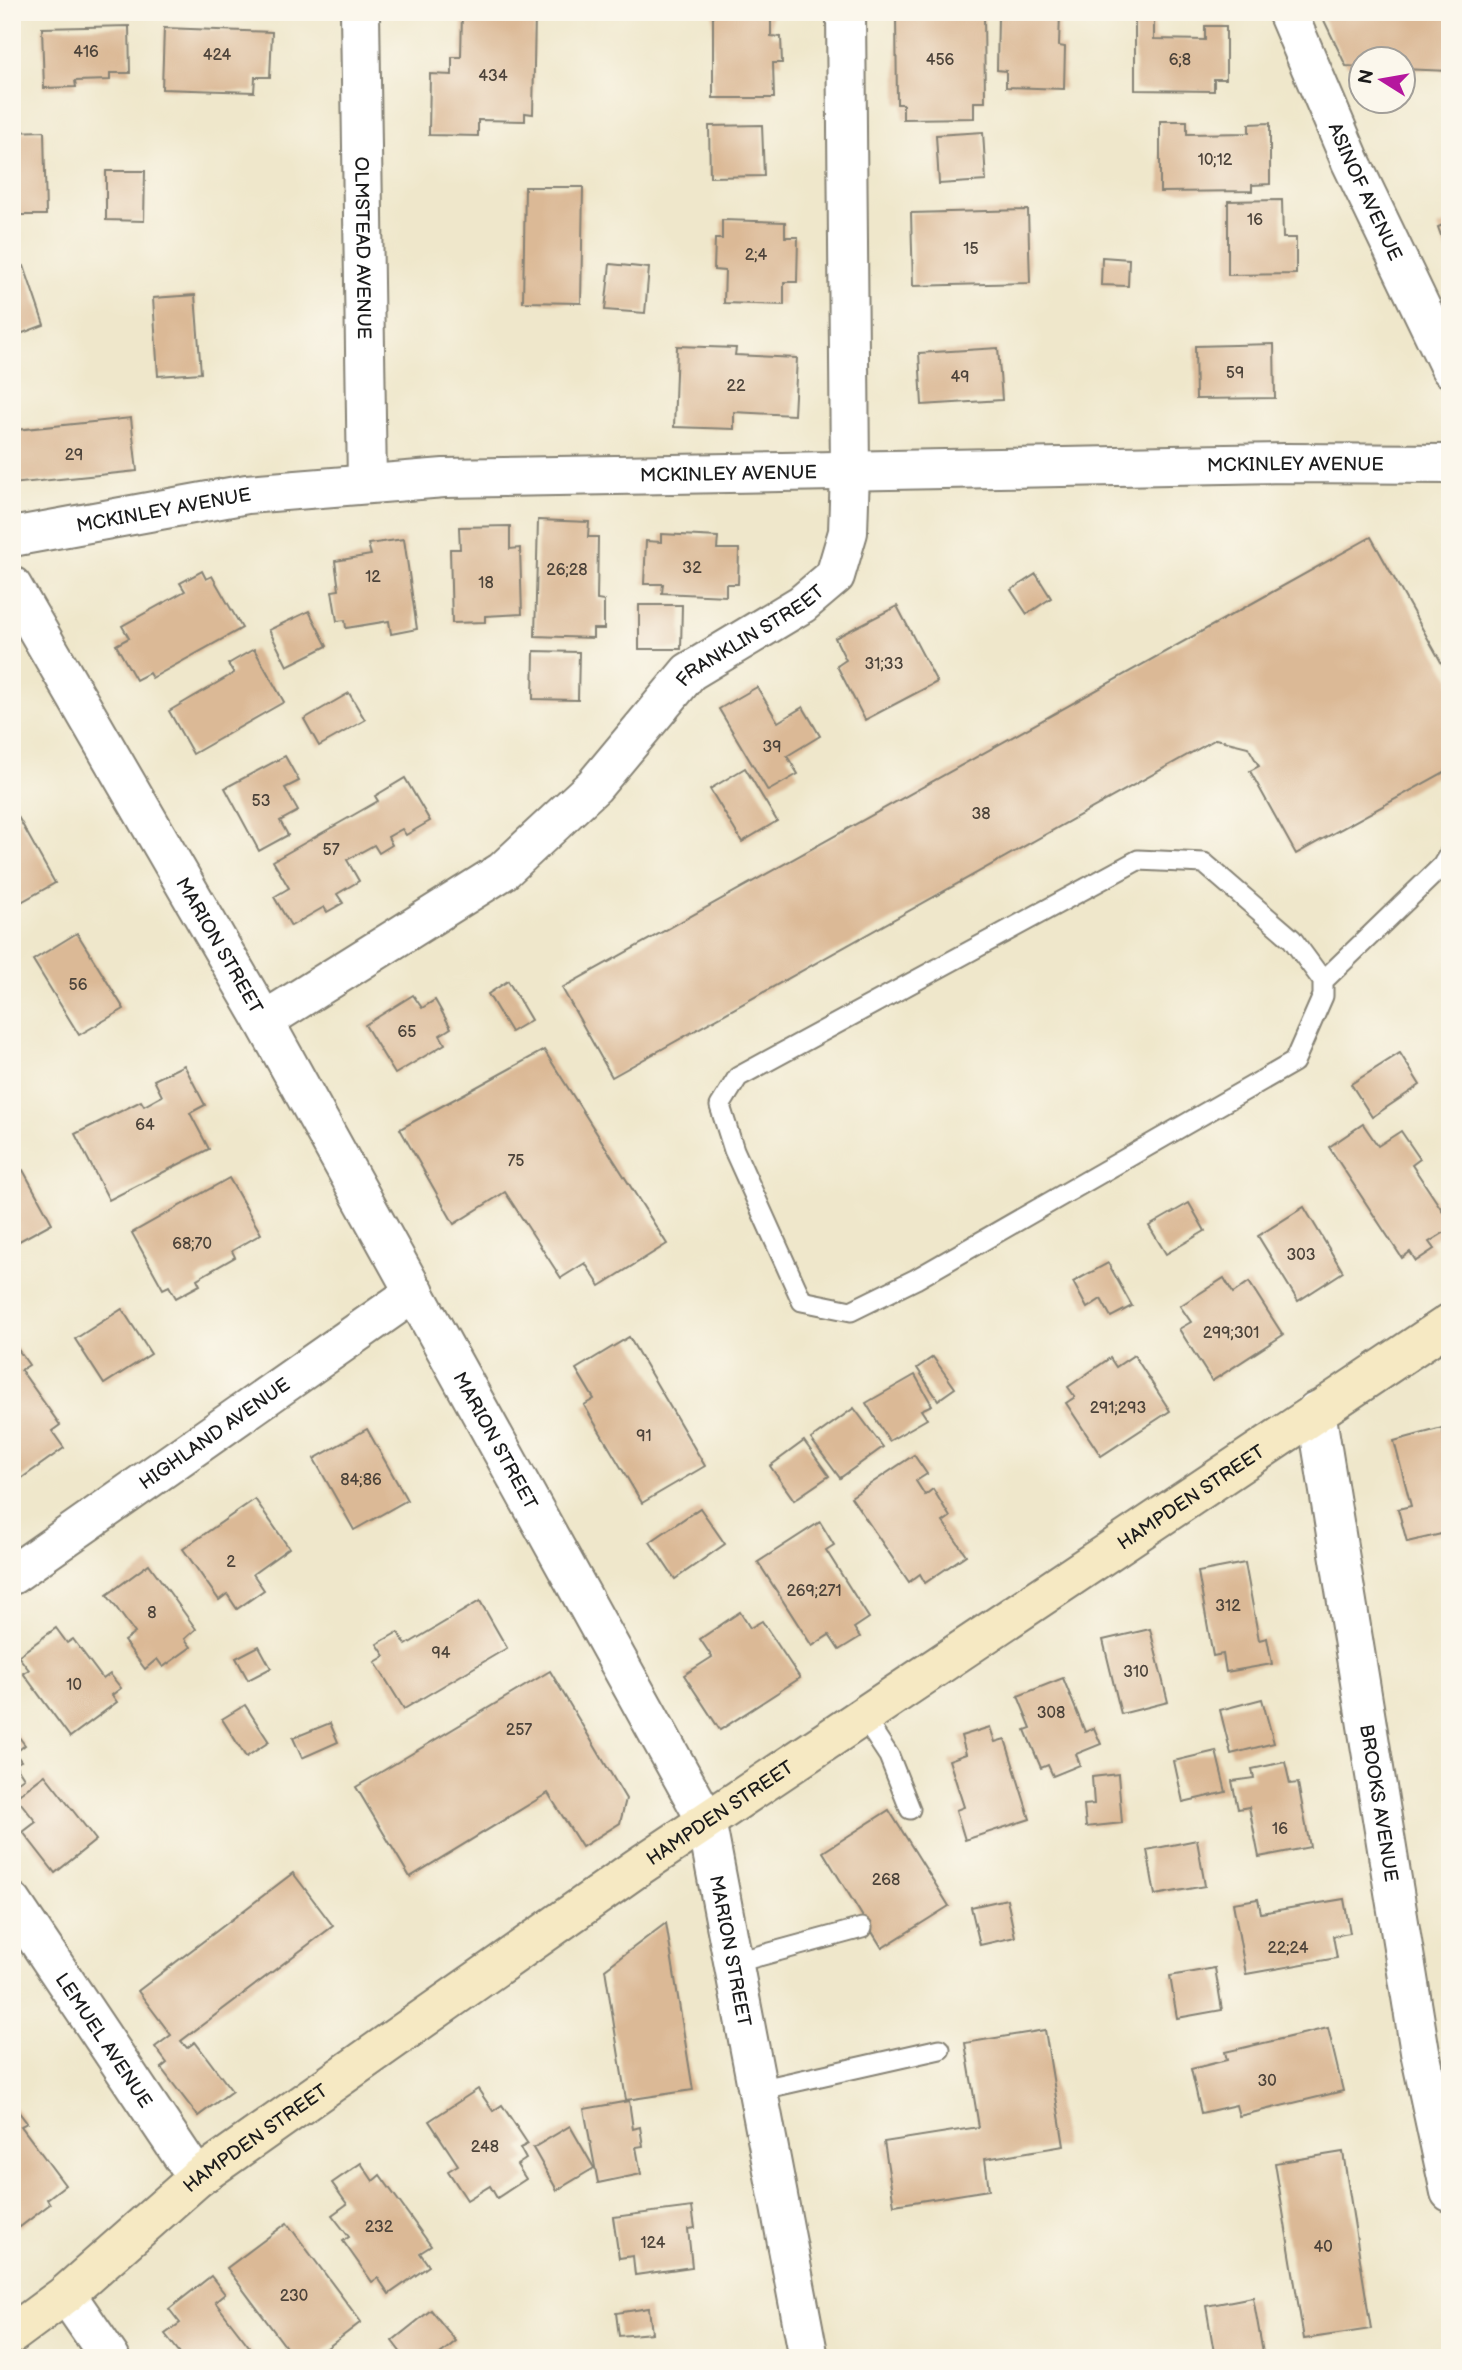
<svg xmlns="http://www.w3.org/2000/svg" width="1462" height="2370" viewBox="0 0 1462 2370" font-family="'Balsamiq Sans',sans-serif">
	<rect width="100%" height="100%" fill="#fbf7ec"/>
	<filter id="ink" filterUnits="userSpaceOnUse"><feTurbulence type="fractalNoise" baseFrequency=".0143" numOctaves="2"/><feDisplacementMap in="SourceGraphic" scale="14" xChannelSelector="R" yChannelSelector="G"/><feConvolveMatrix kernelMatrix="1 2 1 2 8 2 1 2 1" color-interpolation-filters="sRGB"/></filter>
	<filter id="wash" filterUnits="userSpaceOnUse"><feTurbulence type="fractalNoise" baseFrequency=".00686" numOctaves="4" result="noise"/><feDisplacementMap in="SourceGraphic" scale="28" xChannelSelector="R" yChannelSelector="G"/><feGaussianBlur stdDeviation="1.57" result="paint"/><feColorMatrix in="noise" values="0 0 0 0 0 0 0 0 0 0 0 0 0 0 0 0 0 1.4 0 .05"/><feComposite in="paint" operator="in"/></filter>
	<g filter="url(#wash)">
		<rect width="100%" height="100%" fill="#efe7cb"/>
		<g id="blocks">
			<g fill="#dbb996">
				<polygon points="713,12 771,12 771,36 781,37 782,63 773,63 774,98 713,98"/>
				<polygon points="903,12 984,14 985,102 974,102 974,118 903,119 903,104 897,104 896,15"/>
				<polygon points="1005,12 1060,12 1059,46 1065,47 1064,89 1006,87 1006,71 997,70 998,16 1005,16"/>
				<polygon points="1320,12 1450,12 1450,71 1402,69 1402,60 1360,60 1360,67 1346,66"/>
				<polygon points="462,14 535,15 533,114 525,113 525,121 478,120 478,136 429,135 430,74 452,75 452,57 461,57"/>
				<polygon points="1135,20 1154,20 1154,39 1205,40 1205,26 1226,26 1226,79 1214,79 1214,91 1135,90"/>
				<polygon points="129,26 130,73 110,73 110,80 75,81 76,87 44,88 42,28"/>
				<polygon points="164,28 272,32 270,77 255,77 254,92 162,89"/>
				<polygon points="1160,121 1187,121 1187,134 1249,133 1249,124 1270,123 1270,184 1252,185 1252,191 1160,192"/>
				<polygon points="762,125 764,176 710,177 709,126"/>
				<polygon points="44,131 46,215 12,215 12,132"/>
				<polygon points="983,132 986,181 939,184 936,135"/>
				<polygon points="106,171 145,171 144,221 106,220"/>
				<polygon points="525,187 583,187 581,303 523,302"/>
				<polygon points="1282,200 1283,238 1296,238 1296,274 1228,275 1228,201"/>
				<polygon points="1028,210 1030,283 913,286 911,213"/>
				<polygon points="722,220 785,222 785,237 798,237 797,282 784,282 784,305 724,303 725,271 714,270 715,239 722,239"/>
				<polygon points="1450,222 1450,251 1447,252 1438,227"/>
				<polygon points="1102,257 1129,259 1128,286 1101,285"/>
				<polygon points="610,264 649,268 645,313 605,310"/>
				<polygon points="24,266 44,325 12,337 12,270"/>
				<polygon points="195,295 201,373 158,376 153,298"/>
				<polygon points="1274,344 1275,398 1196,399 1195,346"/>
				<polygon points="677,346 736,348 735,355 797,358 794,415 734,412 734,429 674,427"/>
				<polygon points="998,348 1002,400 922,405 919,353"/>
				<polygon points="131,418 137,471 12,484 12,438 17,437 16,430"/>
				<polygon points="538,520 589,522 588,537 598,537 597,600 604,601 604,629 593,629 593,638 535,636"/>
				<polygon points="510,526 510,549 520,548 522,614 485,616 485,622 452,623 450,549 460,549 459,527"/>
				<polygon points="661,534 718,537 717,549 739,549 738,584 726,584 726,596 662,593 663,584 644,584 646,541 661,542"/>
				<polygon points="1371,537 1450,678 1450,769 1296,854 1250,771 1259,766 1248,747 1216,739 612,1077 562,988"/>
				<polygon points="404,539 417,629 391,634 389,621 346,628 345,620 337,621 332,591 339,590 335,561 371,555 368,544"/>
				<polygon points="202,571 206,579 212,576 242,628 152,678 149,673 136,680 116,645 129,638 122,626 185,591 180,583"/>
				<polygon points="1036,574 1051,598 1027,614 1011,590"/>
				<polygon points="639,605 682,605 681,649 639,649"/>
				<polygon points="897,606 937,682 865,720 837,666 846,660 835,638"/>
				<polygon points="309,611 327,646 287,666 269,630"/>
				<polygon points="254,649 284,702 193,754 169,711 234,673 228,664"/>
				<polygon points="534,651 579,652 578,700 533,699"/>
				<polygon points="757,687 778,722 803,707 820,736 787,756 798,774 768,791 719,709"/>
				<polygon points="349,693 365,720 319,746 304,719"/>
				<polygon points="285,756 299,781 285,788 298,811 280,821 288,835 259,851 225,788"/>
				<polygon points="745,768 777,821 742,842 710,789"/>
				<polygon points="405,778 430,821 406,835 402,829 388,837 392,845 379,853 374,845 347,860 359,881 337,894 343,903 327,912 324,907 291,926 274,897 289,888 273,861 378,801 375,796"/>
				<polygon points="12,806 55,883 12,907"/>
				<polygon points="77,933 124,1009 79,1035 33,960"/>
				<polygon points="508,981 531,1020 511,1032 488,994"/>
				<polygon points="413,995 422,1008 435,1000 451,1028 440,1035 445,1044 395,1074 365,1025"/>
				<polygon points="544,1050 667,1244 600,1286 585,1263 561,1278 505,1192 454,1224 400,1129"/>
				<polygon points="1400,1053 1420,1085 1372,1117 1351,1084"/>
				<polygon points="184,1065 205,1105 190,1113 209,1149 109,1200 75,1134 141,1101 144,1106 162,1096 154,1080"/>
				<polygon points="1363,1124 1378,1146 1401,1131 1420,1159 1412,1165 1450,1222 1450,1229 1429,1242 1434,1249 1416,1261 1410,1252 1402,1258 1329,1147"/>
				<polygon points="23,1170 52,1223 12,1245 12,1176"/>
				<polygon points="229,1178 261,1234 232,1251 235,1257 197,1279 200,1285 176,1298 169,1286 163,1289 132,1233"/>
				<polygon points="1189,1203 1205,1231 1166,1254 1149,1226"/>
				<polygon points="1304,1207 1343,1272 1298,1301 1258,1236"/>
				<polygon points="1108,1263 1132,1306 1111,1317 1101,1299 1087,1308 1073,1282"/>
				<polygon points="1224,1278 1233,1293 1249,1282 1283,1335 1212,1381 1179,1329 1191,1322 1180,1306"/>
				<polygon points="122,1309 151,1354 104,1384 75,1339"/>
				<polygon points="629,1337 705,1466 642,1503 584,1405 594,1399 576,1369"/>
				<polygon points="12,1341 29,1365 21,1370 60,1425 52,1431 64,1448 12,1485"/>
				<polygon points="1134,1355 1170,1411 1101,1456 1066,1403 1075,1397 1068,1387 1110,1358 1116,1367"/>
				<polygon points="933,1357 955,1388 938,1400 917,1368"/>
				<polygon points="915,1375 932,1405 921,1410 927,1419 889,1441 866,1403"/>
				<polygon points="854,1408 883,1447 840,1478 811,1439"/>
				<polygon points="1442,1428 1450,1458 1450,1532 1407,1542 1398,1509 1411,1506 1394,1441"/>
				<polygon points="367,1429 407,1500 354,1530 314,1459"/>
				<polygon points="804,1441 829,1476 794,1500 770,1466"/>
				<polygon points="914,1455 927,1474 916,1481 925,1495 933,1489 950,1517 943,1522 966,1555 925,1583 920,1574 909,1582 851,1497"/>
				<polygon points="255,1499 289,1548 253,1574 264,1590 237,1609 227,1594 219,1600 183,1549"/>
				<polygon points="700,1508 725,1544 675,1579 650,1542"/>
				<polygon points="820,1522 834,1545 826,1550 869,1618 854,1628 860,1637 839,1650 829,1635 812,1646 758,1562"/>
				<polygon points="1245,1563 1259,1640 1267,1638 1272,1664 1226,1672 1223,1654 1213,1656 1198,1572"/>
				<polygon points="149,1564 196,1629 185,1639 191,1647 163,1667 157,1659 145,1669 124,1641 135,1633 107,1595"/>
				<polygon points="480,1601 507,1648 404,1709 375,1662 385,1656 377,1644 398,1632 406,1645"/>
				<polygon points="740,1612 750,1628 762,1621 800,1678 720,1730 684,1675 712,1657 700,1639"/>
				<polygon points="56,1628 67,1643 73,1639 103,1679 110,1674 121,1688 112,1695 117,1702 70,1737 23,1673 29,1670 18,1656"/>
				<polygon points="1150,1629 1168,1702 1121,1714 1103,1640"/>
				<polygon points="259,1646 271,1668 248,1680 236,1658"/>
				<polygon points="550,1671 626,1799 620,1823 582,1847 548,1793 410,1877 356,1787"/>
				<polygon points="1063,1678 1085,1732 1094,1728 1101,1744 1076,1754 1080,1765 1053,1776 1048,1765 1041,1768 1025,1730 1031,1728 1018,1696"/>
				<polygon points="1262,1699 1274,1743 1231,1754 1220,1710"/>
				<polygon points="245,1705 269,1742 246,1757 222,1719"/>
				<polygon points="330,1723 338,1742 302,1758 293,1738"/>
				<polygon points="990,1727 995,1742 1005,1739 1030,1819 965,1840 956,1810 964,1807 949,1760 966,1754 961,1736"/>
				<polygon points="12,1728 25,1745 15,1753 21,1761 15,1764 24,1778 12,1786"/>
				<polygon points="1216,1751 1226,1792 1183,1802 1174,1761"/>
				<polygon points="1285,1762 1290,1784 1298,1783 1310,1847 1259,1857 1249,1807 1238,1809 1232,1781 1254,1778 1252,1769"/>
				<polygon points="1118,1774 1122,1823 1086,1827 1084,1805 1094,1804 1092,1777"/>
				<polygon points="45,1775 96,1840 55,1873 23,1832 36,1822 16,1797"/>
				<polygon points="889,1810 949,1906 882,1948 823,1852"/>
				<polygon points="1197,1840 1205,1886 1155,1895 1147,1850"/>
				<polygon points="293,1873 333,1926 181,2041 187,2048 195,2042 232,2091 198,2116 161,2068 167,2063 155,2047 171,2035 138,1991"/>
				<polygon points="1007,1899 1015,1937 980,1945 971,1907"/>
				<polygon points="1258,1899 1261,1913 1344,1899 1350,1933 1333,1936 1337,1958 1246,1974 1233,1903"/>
				<polygon points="666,1923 693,2090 626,2100 605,1969"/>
				<polygon points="1215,1968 1222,2010 1177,2018 1170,1976"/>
				<polygon points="1328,2028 1343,2091 1239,2116 1236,2105 1201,2113 1191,2069 1227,2060 1225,2052"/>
				<polygon points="1045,2030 1064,2146 985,2159 989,2190 894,2205 884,2142 979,2127 965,2043"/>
				<polygon points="478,2089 493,2111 502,2105 528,2144 520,2148 526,2159 517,2165 526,2179 497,2198 490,2186 467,2200 448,2171 458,2165 429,2121"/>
				<polygon points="629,2101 633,2129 640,2127 643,2146 636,2147 641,2174 598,2183 584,2109"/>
				<polygon points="12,2103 27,2123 21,2126 65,2185 47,2199 50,2204 20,2227 12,2216"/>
				<polygon points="570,2126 594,2168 557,2190 533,2148"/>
				<polygon points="1343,2152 1371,2329 1304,2339 1275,2163"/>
				<polygon points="361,2163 373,2181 380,2175 431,2246 420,2253 429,2266 389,2294 378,2278 372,2282 343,2241 349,2237 332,2215 347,2204 332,2183"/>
				<polygon points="692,2207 695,2228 688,2229 692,2267 635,2275 633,2256 619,2258 613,2217"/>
				<polygon points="287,2223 361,2322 314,2358 294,2358 227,2268"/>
				<polygon points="211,2276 225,2294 215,2302 258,2358 184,2358 165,2334 180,2323 169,2309"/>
				<polygon points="1253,2297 1263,2353 1215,2358 1206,2306"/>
				<polygon points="649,2308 652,2333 619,2336 616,2313"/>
				<polygon points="431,2310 456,2341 435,2358 405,2358 392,2341"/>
			</g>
		</g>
	</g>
	<g filter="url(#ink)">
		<use href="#blocks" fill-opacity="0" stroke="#868274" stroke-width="2"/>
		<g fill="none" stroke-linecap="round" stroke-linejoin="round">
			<g stroke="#868274" stroke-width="23">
				<g id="service">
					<polyline points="1323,981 1292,939 1204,863 1138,860 738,1077 720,1106 734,1150 802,1301 851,1311 916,1279 1294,1062 1323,996 1323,981 1442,866 1450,853"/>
					<polyline points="862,1715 889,1756 910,1809"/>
					<polyline points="733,1963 862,1928"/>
					<polyline points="758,2090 940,2049"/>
				</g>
			</g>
			<g stroke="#868274" stroke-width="42">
				<g id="minor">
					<path id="s1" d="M360,12L367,484"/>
					<path id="s2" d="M1287,12L1351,162L1450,368"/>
					<path id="s3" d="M12,537L247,494L444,478L1285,463L1450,464"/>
					<path id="s4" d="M12,586L264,1021L706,1820L809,2358"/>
					<path id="s5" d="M264,1021L503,871L594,786L689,672L802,604L835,576L848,532L850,472L846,12"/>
					<path id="s6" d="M1316,1411L1420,2052L1450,2192"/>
					<path id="s7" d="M12,1575L415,1292"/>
					<path id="s8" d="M12,1902L197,2178"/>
					<polyline points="66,2294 110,2358"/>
				</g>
			</g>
			<g stroke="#868274" stroke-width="42">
				<g id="secondary">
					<path id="s9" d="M12,2334L66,2294L197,2178L638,1867L1450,1323"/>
				</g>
			</g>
			<use href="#service" stroke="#fff" stroke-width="19"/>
			<use href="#minor" stroke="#fff" stroke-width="38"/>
			<use href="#secondary" stroke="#f6e9c3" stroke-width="38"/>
		</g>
	</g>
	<g text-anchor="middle" stroke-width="5" stroke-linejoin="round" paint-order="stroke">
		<g font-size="16" fill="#4c433a">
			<text x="86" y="57">416</text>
			<text x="217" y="60">424</text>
			<text x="940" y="65">456</text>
			<text x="1180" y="65">6;8</text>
			<text x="493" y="81">434</text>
			<text x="1215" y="165">10;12</text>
			<text x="1255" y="225">16</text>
			<text x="971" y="254">15</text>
			<text x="756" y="260">2;4</text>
			<text x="1235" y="378">59</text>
			<text x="960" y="382">49</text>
			<text x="736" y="391">22</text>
			<text x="74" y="460">29</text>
			<text x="692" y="573">32</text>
			<text x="567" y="575">26;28</text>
			<text x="373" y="582">12</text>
			<text x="486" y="588">18</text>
			<text x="884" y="669">31;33</text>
			<text x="772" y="752">39</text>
			<text x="261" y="806">53</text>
			<text x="981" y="819">38</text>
			<text x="331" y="855">57</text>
			<text x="78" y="990">56</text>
			<text x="407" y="1037">65</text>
			<text x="145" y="1130">64</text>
			<text x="516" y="1166">75</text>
			<text x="192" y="1249">68;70</text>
			<text x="1301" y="1260">303</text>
			<text x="1231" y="1338">299;301</text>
			<text x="1118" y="1413">291;293</text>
			<text x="644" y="1441">91</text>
			<text x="361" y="1485">84;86</text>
			<text x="231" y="1567">2</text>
			<text x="814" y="1596">269;271</text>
			<text x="1228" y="1611">312</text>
			<text x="152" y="1618">8</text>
			<text x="441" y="1658">94</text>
			<text x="1136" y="1677">310</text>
			<text x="74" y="1690">10</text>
			<text x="1051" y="1718">308</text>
			<text x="519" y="1735">257</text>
			<text x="1280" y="1834">16</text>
			<text x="886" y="1885">268</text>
			<text x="1288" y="1953">22;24</text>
			<text x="1267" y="2086">30</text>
			<text x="485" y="2152">248</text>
			<text x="379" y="2232">232</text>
			<text x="653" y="2248">124</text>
			<text x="1323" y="2252">40</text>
			<text x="294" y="2301">230</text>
		</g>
		<g font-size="19" fill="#1c1c1c" stroke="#fbf7ec">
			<text dy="7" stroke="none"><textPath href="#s2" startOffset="196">ASINOF AVENUE</textPath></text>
			<text dy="7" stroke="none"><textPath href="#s1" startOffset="236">OLMSTEAD AVENUE</textPath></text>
			<text dy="7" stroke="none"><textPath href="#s3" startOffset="1288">MCKINLEY AVENUE</textPath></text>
			<text dy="7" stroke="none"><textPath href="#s3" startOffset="721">MCKINLEY AVENUE</textPath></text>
			<text dy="7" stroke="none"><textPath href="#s3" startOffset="154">MCKINLEY AVENUE</textPath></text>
			<text dy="7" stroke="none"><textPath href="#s5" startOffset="626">FRANKLIN STREET</textPath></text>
			<text dy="7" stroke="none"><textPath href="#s4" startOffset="415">MARION STREET</textPath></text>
			<text dy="7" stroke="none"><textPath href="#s7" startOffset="247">HIGHLAND AVENUE</textPath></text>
			<text dy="7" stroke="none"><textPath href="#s4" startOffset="982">MARION STREET</textPath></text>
			<text dy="7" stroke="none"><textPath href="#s9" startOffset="1447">HAMPDEN STREET</textPath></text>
			<text dy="7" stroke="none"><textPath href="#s6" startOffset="397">BROOKS AVENUE</textPath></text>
			<text dy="7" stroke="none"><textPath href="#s9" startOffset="880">HAMPDEN STREET</textPath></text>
			<text dy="7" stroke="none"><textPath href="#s4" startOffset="1549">MARION STREET</textPath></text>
			<text dy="7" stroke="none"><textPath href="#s8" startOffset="166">LEMUEL AVENUE</textPath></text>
			<text dy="7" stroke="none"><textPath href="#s9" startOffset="313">HAMPDEN STREET</textPath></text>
		</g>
	</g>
	<rect width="1462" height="2370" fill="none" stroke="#fbf7ec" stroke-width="42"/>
	<g transform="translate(1382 80) rotate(281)"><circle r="33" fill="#fbf7ec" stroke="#a29f99" stroke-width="2"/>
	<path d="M0-5L12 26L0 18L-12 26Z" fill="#b5179e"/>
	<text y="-10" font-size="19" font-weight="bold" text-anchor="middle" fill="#1c1c1c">N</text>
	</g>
</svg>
